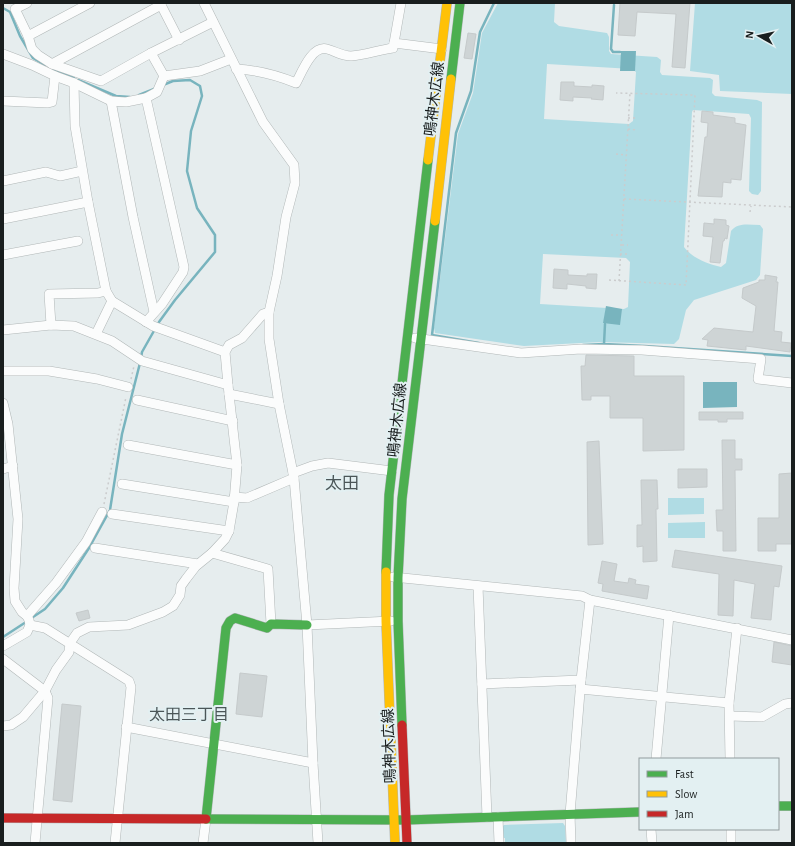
<svg xmlns="http://www.w3.org/2000/svg" width="795" height="846" viewBox="0 0 795 846" font-family="'Alegreya Sans','Noto Sans JP',sans-serif">
	<rect width="100%" height="100%" fill="#e6edee"/>
	<g fill="#b0dce4" fill-rule="evenodd">
		<path d="M498,3H555L554,22L559,26L607,33L609,37V51L611,54L657,57L661,60L660,72L662,75L710,78L713,80L712,93L715,96L757,100L762,102L761,191L758,195L752,194L749,191L751,118L749,114L693,110L692,112L684,247C692,258 708,264 721,267L726,263L731,231C738,222 749,225 760,225L763,229L760,275L756,280L694,300L686,310L679,339L674,344L600,342L524,346L435,333L434,328L458,134L473,93L482,33ZM547,64L632,69L636,72L633,121L629,124L544,119ZM543,254L626,258L630,262L628,307L624,309L540,304Z"/>
		<polygon points="695,3 792,3 792,94 720,91 719,75 690,71"/>
		<polygon points="668,498 704,498 704,514 668,515"/>
		<polygon points="705,522 705,538 668,538 668,523"/>
		<polygon points="563,823 565,826 566,843 505,843 505,838 501,838 501,828 504,825"/>
	</g>
	<g fill="#78b4be">
		<polygon points="621,51 636,51 635,71 620,71"/>
		<polygon points="606,306 622,309 620,325 603,323"/>
		<polygon points="703,382 737,382 737,407 703,408"/>
	</g>
	<g fill="none" stroke-linecap="round" stroke-linejoin="round">
		<g stroke="#78b4be" stroke-width="2.5">
			<polyline points="614,5 611,49 613,52 620,52"/>
			<polyline points="3,8 10,12 20,36 33,58 45,65"/>
			<polyline points="53,69 74,78"/>
			<polyline points="78,80 116,96 130,97"/>
			<polyline points="139,95 154,89"/>
			<polyline points="605,324 604,344 645,346 792,356"/>
			<polyline points="479,343 432,335 456,133 471,91 480,32 494,3"/>
			<polyline points="583,345 604,344"/>
			<polyline points="141,358 142,352 159,322 175,300 215,252 215,235 197,208 187,171 191,131 202,96 200,86 190,80 173,81 163,85"/>
			<polyline points="30,619 45,609 63,588 89,548 110,510 122,434 140,363"/>
			<polyline points="3,637 26,622"/>
		</g>
	</g>
	<g fill="#ced4d5" stroke="#c5cacb">
		<polygon points="620,3 690,3 685,68 672,67 676,14 637,12 635,36 618,35"/>
		<polygon points="468,33 476,34 472,59 464,58"/>
		<polygon points="561,82 574,82 574,86 592,87 592,85 604,86 603,100 591,99 592,98 573,97 573,101 560,100"/>
		<polygon points="702,111 713,112 713,115 735,118 735,123 746,125 741,180 731,179 731,183 723,182 722,197 698,196 705,137 707,137 708,123 701,122"/>
		<polygon points="714,219 726,220 726,225 729,226 727,239 725,238 724,241 723,241 720,263 710,262 713,237 703,236 704,223 714,224"/>
		<polygon points="554,269 568,270 568,275 587,276 587,274 597,274 596,289 586,288 586,286 567,284 567,289 553,288"/>
		<polygon points="765,275 777,277 776,282 778,282 774,331 782,332 781,342 791,343 790,352 746,346 746,350 707,346 708,340 702,339 714,328 753,332 756,306 742,298 743,288 759,282 759,280 765,280"/>
		<polygon points="586,355 634,356 634,376 684,376 684,450 643,451 643,418 610,418 610,396 591,396 591,400 582,400 581,366 585,366"/>
		<polygon points="699,412 743,412 743,419 727,419 727,422 718,422 718,420 699,420"/>
		<polygon points="722,440 735,440 735,459 742,459 742,470 735,470 736,551 723,551 723,531 717,531 716,510 723,510"/>
		<polygon points="599,441 603,544 588,545 587,442"/>
		<polygon points="678,469 707,469 707,487 678,488"/>
		<polygon points="792,473 792,544 776,544 776,551 758,551 758,518 779,518 779,474"/>
		<polygon points="641,480 657,480 658,509 656,509 657,561 643,562 643,546 637,547 637,525 642,525"/>
		<polygon points="675,550 782,566 779,587 774,586 771,620 751,618 755,584 734,580 733,616 718,615 719,574 672,567"/>
		<polygon points="602,561 617,564 614,581 628,583 629,578 636,580 635,584 649,586 647,599 602,591 603,584 598,583"/>
		<polygon points="88,610 90,618 79,621 76,613"/>
		<polygon points="774,642 792,646 792,665 772,662"/>
		<polygon points="240,673 267,676 262,717 236,714"/>
		<polygon points="62,704 81,706 72,802 53,800"/>
	</g>
	<g fill="none" stroke-linecap="round" stroke-linejoin="round">
		<g stroke="#b1b7b7" stroke-width="10">
			<g id="street">
				<polyline points="27,3 15,9 28,36 90,3"/>
				<polyline points="160,3 179,40"/>
				<polyline points="204,3 263,122 294,165 295,183 286,217 277,276 269,312 269,339 279,404 294,478 307,625 313,763 318,843"/>
				<polyline points="401,3 394,43 442,49"/>
				<polyline points="28,36 32,49 38,55 52,64 101,81 151,53 213,22"/>
				<polyline points="3,54 32,65 55,76"/>
				<polyline points="52,64 161,5"/>
				<path d="M236,69C258,70 276,75 296,83C302,72 312,45 327,49C335,51 342,56 351,56C365,55 379,50 393,48L394,43"/>
				<polyline points="164,76 200,71 231,59"/>
				<polyline points="74,83 75,126 88,202"/>
				<polyline points="146,98 126,102 111,101 133,217 154,312"/>
				<polyline points="3,101 48,103 52,102 55,76 74,83 111,101"/>
				<polyline points="3,181 46,172 60,176 82,171"/>
				<polyline points="3,219 88,202 106,291"/>
				<polyline points="3,255 78,241"/>
				<polyline points="146,322 162,304 183,272 184,267 146,98 157,92 164,76 151,53"/>
				<polyline points="51,325 49,294 98,293 106,291 112,301 153,326 225,352"/>
				<polyline points="3,330 51,325 74,326 112,341 142,361 228,385 237,465 234,502 229,531 225,539 212,553 196,566 186,579 181,586 180,595 173,606 163,612 128,625 89,627 77,633 70,643 69,652 56,670 45,691 23,717 11,725 3,726"/>
				<polyline points="96,334 112,301"/>
				<polyline points="415,338 521,353 581,349 642,350 761,359 758,379 792,383"/>
				<polyline points="3,371 49,371 97,379 128,387"/>
				<polyline points="228,385 225,352 229,345 242,338 263,314 269,312"/>
				<polyline points="229,394 279,404"/>
				<polyline points="137,400 233,421"/>
				<polyline points="3,403 8,424 18,519 14,588 15,601 22,612 27,616 29,620 30,625 27,632 3,646"/>
				<polyline points="128,445 237,465"/>
				<polyline points="3,469 13,466"/>
				<polyline points="293,473 312,466 328,463 392,471"/>
				<polyline points="122,484 234,502"/>
				<polyline points="234,497 247,498 294,478"/>
				<polyline points="112,514 229,531"/>
				<polyline points="95,548 198,564"/>
				<polyline points="212,553 268,569 271,624"/>
				<polyline points="393,577 582,596 590,600 792,640"/>
				<polyline points="478,586 487,817"/>
				<polyline points="27,616 56,583 86,542 102,512"/>
				<polyline points="30,625 45,628 129,681 131,687 115,843"/>
				<polyline points="307,625 391,621"/>
				<polyline points="3,659 45,691 48,698 35,843"/>
				<polyline points="482,684 581,680"/>
				<polyline points="580,689 729,703"/>
				<polyline points="730,716 762,717 785,704 792,703"/>
				<polyline points="126,727 313,763"/>
				<polyline points="656,759 669,615"/>
				<polyline points="730,759 729,703 737,628"/>
				<polyline points="498,817 499,843"/>
				<polyline points="651,829 652,843"/>
				<polyline points="203,843 206,819"/>
				<polyline points="571,843 570,814 581,680 590,600"/>
				<polyline points="731,843 731,829"/>
			</g>
		</g>
		<g stroke="#b1b7b7" stroke-width="10">
			<g id="fast">
				<polyline points="451,79 460,3"/>
				<polyline points="386,572 389,495 428,160"/>
				<polyline points="402,725 398,621 398,578 402,499 435,221"/>
				<polyline points="778,806 792,806"/>
				<polyline points="206,819 406,820 640,812"/>
				<polyline points="206,819 226,628 230,621 235,618 267,628 271,624 307,625"/>
			</g>
		</g>
		<g stroke="#b1b7b7" stroke-width="10">
			<g id="slow">
				<polyline points="428,160 447,3"/>
				<polyline points="435,221 451,79"/>
				<polyline points="386,572 386,621 395,843"/>
			</g>
		</g>
		<g stroke="#b1b7b7" stroke-width="10">
			<g id="jam">
				<polyline points="402,725 407,843"/>
				<polyline points="3,818 206,819"/>
			</g>
		</g>
		<g stroke="#cbcccd" stroke-width="1.5" stroke-dasharray="2 3" stroke-linecap="butt">
			<polyline points="628,118 637,118"/>
			<polyline points="628,129 636,130"/>
			<polyline points="616,154 626,155"/>
			<polyline points="624,199 792,207"/>
			<polyline points="750,212 751,206"/>
			<polyline points="611,235 621,235"/>
			<polyline points="622,245 628,245"/>
			<polyline points="620,254 627,254"/>
			<polyline points="609,280 686,285 695,95 616,93"/>
			<polyline points="619,281 630,93"/>
			<polyline points="131,379 134,366"/>
			<polyline points="104,504 126,397"/>
		</g>
		<use href="#street" stroke="#fbfcfc" stroke-width="9"/>
		<use href="#fast" stroke="#4caf50" stroke-width="9"/>
		<use href="#slow" stroke="#ffc107" stroke-width="9"/>
		<use href="#jam" stroke="#c62828" stroke-width="9"/>
	</g>
	<g text-anchor="middle" stroke-width="4" stroke-linejoin="round" paint-order="stroke">
		<g font-size="15" fill="#191e1e" stroke="#e3f0f2">
			<text transform="translate(434 99) rotate(-83)" y="5">鳴神木広線</text>
			<text transform="translate(397 420) rotate(-84)" y="5">鳴神木広線</text>
			<text transform="translate(389 746) rotate(-92)" y="5">鳴神木広線</text>
		</g>
		<g font-size="16" fill="#4b5658" stroke="#e3f0f2">
			<text x="189" y="720">太田三丁目</text>
		</g>
		<g font-size="17" fill="#4b5658" stroke="#e3f0f2">
			<text x="342" y="489">太田</text>
		</g>
	</g>
	<rect width="795" height="846" fill="none" stroke="#191e1e" stroke-width="8"/>
	<rect x="639" y="758" width="140" height="72" fill="#e3f0f2" stroke="#929c9d"/>
	<rect x="647" y="771" width="20" height="6" fill="#4caf50" stroke="#929c9d"/>
	<text x="675" y="778" font-size="12" fill="#191e1e">Fast</text>
	<rect x="647" y="791" width="20" height="6" fill="#ffc107" stroke="#929c9d"/>
	<text x="675" y="798" font-size="12" fill="#191e1e">Slow</text>
	<rect x="647" y="811" width="20" height="6" fill="#c62828" stroke="#929c9d"/>
	<text x="675" y="818" font-size="12" fill="#191e1e">Jam</text>
	<g transform="translate(759 36) rotate(278)" stroke="#e3f0f2" stroke-width="3" paint-order="stroke">
	<path d="M0-3L7 15L0 10L-7 15Z" fill="#191e1e"/>
	<text y="-6" font-size="11" font-weight="bold" text-anchor="middle" fill="#191e1e">N</text>
	</g>
</svg>
